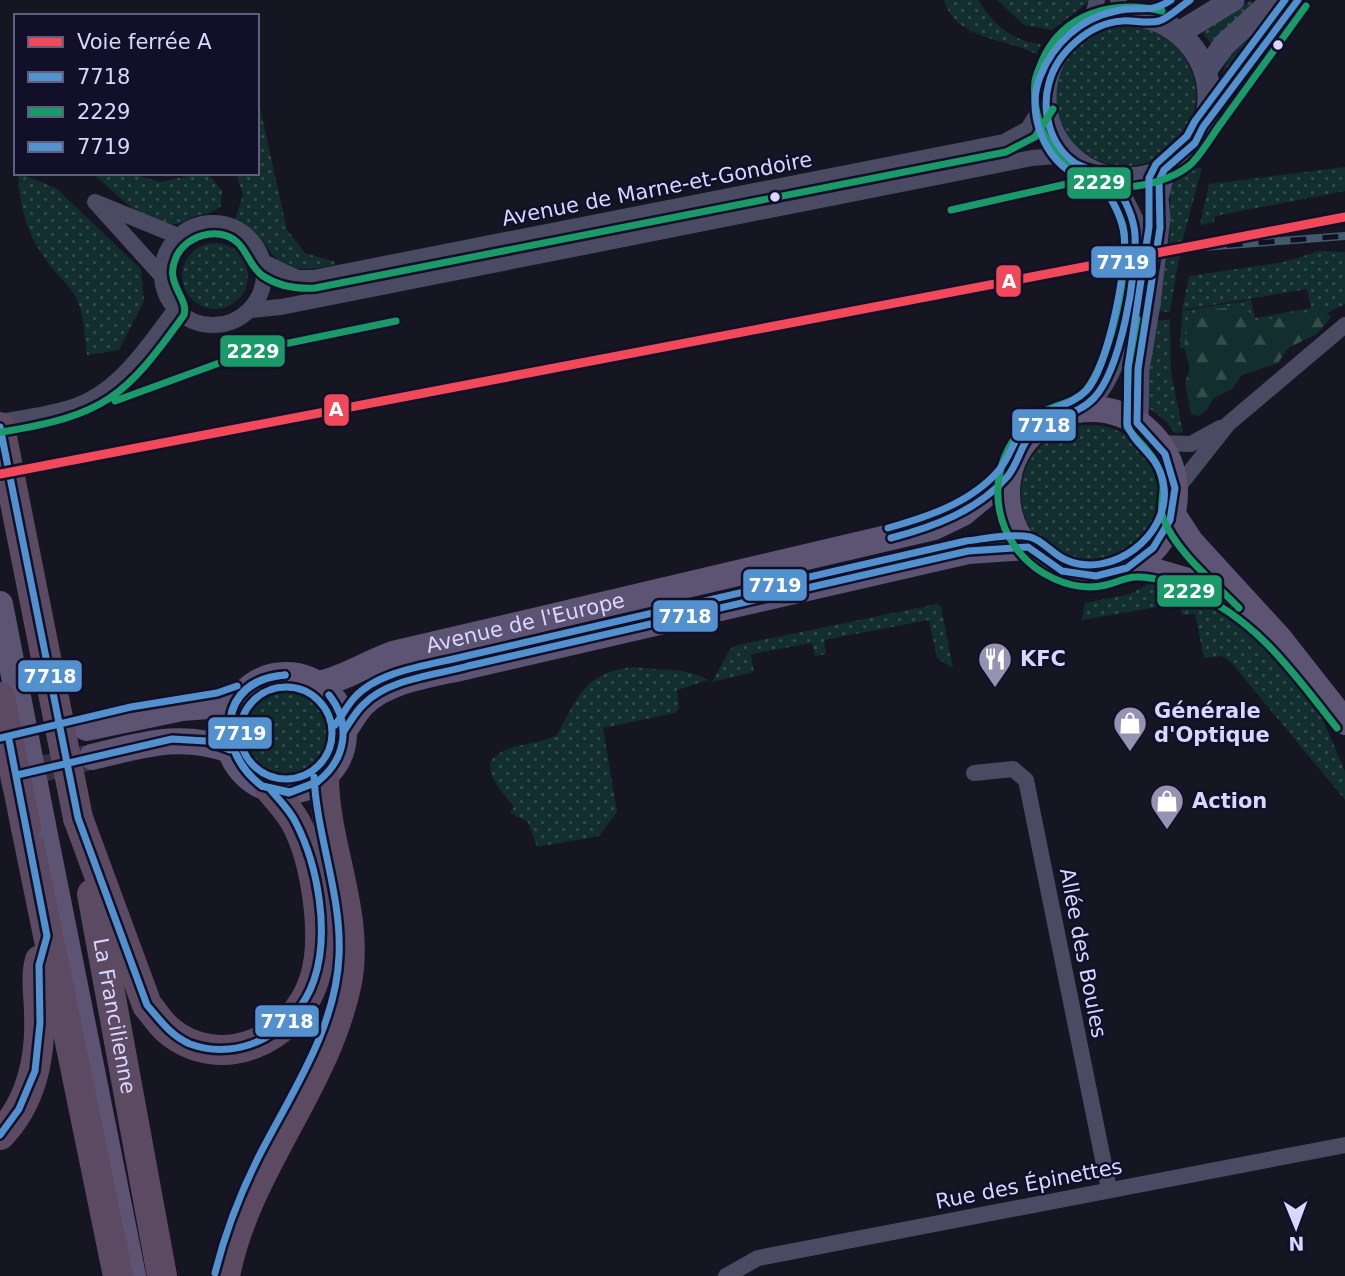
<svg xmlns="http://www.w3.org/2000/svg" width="1345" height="1276" viewBox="0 0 1345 1276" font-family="'DejaVu Sans',sans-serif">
	<defs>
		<pattern id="grass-dots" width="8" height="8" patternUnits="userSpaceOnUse" patternTransform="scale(1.75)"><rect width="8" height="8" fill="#132e2e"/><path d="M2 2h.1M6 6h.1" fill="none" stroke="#354c4d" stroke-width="1.8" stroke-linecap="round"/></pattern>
		<pattern id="forest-firs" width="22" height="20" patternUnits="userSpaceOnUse" patternTransform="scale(1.75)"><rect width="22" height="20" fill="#132e2e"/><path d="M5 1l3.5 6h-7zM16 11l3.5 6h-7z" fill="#354c4d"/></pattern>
	</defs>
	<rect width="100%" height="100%" fill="#161522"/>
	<g fill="url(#grass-dots)">
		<path d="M944,0H978C994,24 1010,41 1041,44L1036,54C1006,38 955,40 944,0Z"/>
		<polygon points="997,0 1091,0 1052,30 1024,25"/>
		<polygon points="1251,0 1256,7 1211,44 1202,31"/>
		<polygon points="1262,17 1270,28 1226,87 1223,71 1228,59"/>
		<circle cx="1126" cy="96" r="70"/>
		<path d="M257,94L287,230L305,253L335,262V265C257,281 286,244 235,219L243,195L236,173H257Z"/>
		<polygon points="1345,167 1345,191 1215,216 1214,222 1200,225 1209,184"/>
		<polygon points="1195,168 1202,168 1181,246 1170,312 1158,311 1170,235 1170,185"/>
		<path d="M18,173L56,188L141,269L144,301L119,350L87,355C84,338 85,319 78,302C73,289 61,279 52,268C29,240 19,209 18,173Z"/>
		<path d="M91,173H131L159,182L198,174L211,177L222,191L221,206C212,214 206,213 196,216C189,218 183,224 175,224C142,227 115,190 91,173Z"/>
		<circle cx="215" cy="276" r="33"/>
		<polygon points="1320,251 1345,252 1345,304 1296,329 1180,348 1182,311 1251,300 1255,318 1311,308 1307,289 1182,310 1189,276 1284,262"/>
		<polygon points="1170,319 1171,373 1183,432 1175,433 1167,422 1145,405 1156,321"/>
		<circle cx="1090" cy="494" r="69"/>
		<polygon points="1154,581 1188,585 1243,624 1269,650 1318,709 1345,771 1345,800 1231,662 1222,656 1204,658 1195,614 1182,615 1180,603 1082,620 1085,603 1130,594"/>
		<polygon points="937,604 941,607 953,668 937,658 929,620 824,640 826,654 815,656 812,643 751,654 754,672 712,682 730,649 737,645"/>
		<path d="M635,667C659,671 687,667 708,680L677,690L679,708L675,713L603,728L617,812L599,836L537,847L528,822L510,813L514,807C503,793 490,781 490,762C506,741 535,747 557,735C578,697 585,671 635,667Z"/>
		<circle cx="286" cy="734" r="41"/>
	</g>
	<polygon fill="url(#forest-firs)" points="1245,305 1253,319 1259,321 1323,309 1331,317 1317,334 1288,348 1278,363 1242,375 1232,389 1213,399 1207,410 1198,416 1191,414 1185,383 1190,368 1184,347 1189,317 1201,311"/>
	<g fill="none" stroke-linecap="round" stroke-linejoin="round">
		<polyline stroke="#333243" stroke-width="26" stroke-dasharray="26 13" stroke-linecap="butt" points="0,779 87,758"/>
		<g stroke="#4a4a63" stroke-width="16">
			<polyline points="1118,0 1124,15"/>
			<polyline points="1091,23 1097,0"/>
			<polyline points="95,202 161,275"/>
			<polyline points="97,203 178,236"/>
			<circle cx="213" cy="274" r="51"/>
			<polyline points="263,262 297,278 313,278 1004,142 1028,129 1044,103"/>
			<polyline points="250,310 281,307 1032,158 1068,155"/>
			<path d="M0,422C23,418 47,415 70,408C117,394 147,348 175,310"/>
			<polyline points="1158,443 1191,444 1220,428"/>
			<polyline points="1175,491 1228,424 1345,325"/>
			<polyline points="974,773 1013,769 1026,780 1109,1189"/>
			<polyline points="726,1276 758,1258 1345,1145"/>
		</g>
		<g stroke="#4d4d69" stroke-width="23">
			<circle cx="1127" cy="97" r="82"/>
			<polyline points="1179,33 1233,0"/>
			<polyline points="1205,71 1225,44 1273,0"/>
			<polyline points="1111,178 1133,222"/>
			<polyline points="1159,218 1157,198 1164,170"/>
			<path d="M1077,411C1113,384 1118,346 1126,304"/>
			<polyline points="1137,423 1138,369 1149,304"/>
		</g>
		<g stroke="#5d5474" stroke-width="26">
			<circle cx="1091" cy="493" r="84"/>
			<polyline points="1172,513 1191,542 1279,638 1345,722"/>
			<polyline points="1133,565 1202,585 1243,612"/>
			<circle cx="286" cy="733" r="58"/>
			<path id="s1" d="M318,684C345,679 367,663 393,654L934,527L963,513L1009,475"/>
			<polyline points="86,728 182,708 222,705 241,696"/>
			<path d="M344,731C350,722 356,711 363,704C388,679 435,674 468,666L968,551L1028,547"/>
			<path d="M92,757C143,745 180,732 230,750"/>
			<polyline points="43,825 133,1276"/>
		</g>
		<g stroke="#5c4a63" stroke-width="30">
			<path d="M78,818L147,1005C154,1013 160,1023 168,1030C220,1074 295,1040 314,980C328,939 316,861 296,823C289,810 279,800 270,789"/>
			<polyline points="26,828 118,1276"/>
			<path id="s2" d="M92,894L162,1276"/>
			<path d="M0,1135C31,1103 41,1058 39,1014C39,997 35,976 40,960"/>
			<path d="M225,1276C245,1170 326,1087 347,982C360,913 324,845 324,776"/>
		</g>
		<g stroke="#425b6c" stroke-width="8">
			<polyline id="rail" points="1099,255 1345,236"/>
		</g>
		<use href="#rail" stroke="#120f28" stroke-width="5" stroke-dasharray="16" stroke-linecap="butt"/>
		<g stroke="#4d4d69" stroke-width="23">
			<polyline points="1126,304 1135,234 1133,222"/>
			<polyline points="1149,304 1159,218"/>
		</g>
		<polyline stroke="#5d5474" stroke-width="26" points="0,604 43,825"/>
		<g stroke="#5c4a63" stroke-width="30">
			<polyline points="0,427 78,818"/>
			<polyline points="0,697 26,828"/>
		</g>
		<g stroke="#120f28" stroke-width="12">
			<g id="bus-1">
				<path d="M0,427L78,818L147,1005C160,1020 171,1036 190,1044C242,1063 297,1030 314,980C330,933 318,866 296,823C290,810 279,800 270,789"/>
				<path d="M891,538C933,527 977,511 1007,477C1019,463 1020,444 1034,432C1052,417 1078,415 1094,398C1121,369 1137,274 1135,235C1134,217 1123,196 1113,181C1105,171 1086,170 1075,163C1050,146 1041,111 1049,83C1057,52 1090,23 1122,21C1133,20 1148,24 1159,21C1169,18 1181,6 1190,0"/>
				<path d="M344,731C350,722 356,711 364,704C388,679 436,675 468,666L968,551L1028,547L1062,571L1096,576L1127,568L1153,548L1170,520L1175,488L1165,454L1137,423L1138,369L1160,228L1159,181L1164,170L1195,143L1203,127L1298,0"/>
				<polyline points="17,775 172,739 206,741 230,750"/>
				<path d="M317,782C346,760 352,724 329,695"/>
				<polyline points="262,786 290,792 317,782"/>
				<polyline points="262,786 289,793 317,782"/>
				<path d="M262,786C215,752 216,679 285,675"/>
				<path d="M262,786C216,751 217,681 285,675"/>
				<polyline points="0,1135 19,1109 35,1071 40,1023 39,965 47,936 9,740"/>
			</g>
		</g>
		<g stroke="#120f28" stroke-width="12">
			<g id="bus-2">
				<path d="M1162,11C1114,0 1063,12 1042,61C1040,67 1036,74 1035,81C1030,135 1068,188 1126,187C1146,186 1173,179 1190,165C1202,154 1212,135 1222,122C1250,83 1278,45 1306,6"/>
				<path d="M1102,184C1110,197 1119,211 1123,226C1131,265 1111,359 1086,390C1074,404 1054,404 1039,414C996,443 985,503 1014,545C1033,574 1072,593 1106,585C1116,583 1126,577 1136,577C1155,576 1175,584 1192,592C1258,620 1294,674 1337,728"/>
				<polyline points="951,210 1089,179"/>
				<path d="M1137,319L1128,368L1127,427C1142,447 1160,458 1163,485C1164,495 1159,509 1163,518C1176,552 1214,582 1239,608"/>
				<polyline points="115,401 255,350 396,321"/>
				<path d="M2,432C104,415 124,399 184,315C189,298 165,284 175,260C183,236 218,225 237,242C248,252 250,267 263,276C278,286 298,289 315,288L1006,152L1035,137L1053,109"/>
			</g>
		</g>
		<g stroke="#120f28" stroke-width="12">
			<g id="bus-3">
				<path d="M888,528C928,517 972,502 999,470C1012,455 1014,435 1030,421C1047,408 1071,406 1086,391C1108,368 1128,266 1124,234C1122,219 1114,203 1106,190C1099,179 1080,179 1069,171C1041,151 1027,110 1040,77C1053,43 1081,18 1116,11C1140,5 1148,15 1171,0"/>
				<circle cx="286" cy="733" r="46"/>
				<path d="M335,725C342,716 347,706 354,698C379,670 431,665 466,656L966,541C984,539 1012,533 1030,537C1043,540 1053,555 1066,560C1111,580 1170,536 1164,487C1160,454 1135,448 1127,424L1128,367L1149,227V178L1156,164L1187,136L1195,121L1285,0"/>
				<polyline points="0,738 131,707 217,693 237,686"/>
				<path d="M215,1273C225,1233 239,1196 258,1158C290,1095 336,1029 339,956C342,896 317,837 314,777"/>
			</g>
		</g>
		<use href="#bus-1" stroke="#5291ce" stroke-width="7"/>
		<use href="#bus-2" stroke="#1a9a68" stroke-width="7"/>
		<use href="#bus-3" stroke="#5291ce" stroke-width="7"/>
		<g stroke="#120f28" stroke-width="14">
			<polyline id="rail-1" points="0,474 1345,217"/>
		</g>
		<use href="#rail-1" stroke="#f2495a" stroke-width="9"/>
	</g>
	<defs>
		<g id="restaurant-pin" transform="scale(1.75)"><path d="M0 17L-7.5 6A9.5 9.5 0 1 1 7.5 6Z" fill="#9592b2" stroke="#120f28"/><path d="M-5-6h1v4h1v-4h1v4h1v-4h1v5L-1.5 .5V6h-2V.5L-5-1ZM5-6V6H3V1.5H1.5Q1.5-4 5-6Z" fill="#fff"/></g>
		<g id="shop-pin" transform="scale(1.75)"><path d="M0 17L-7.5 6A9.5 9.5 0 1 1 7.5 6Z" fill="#9592b2" stroke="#120f28"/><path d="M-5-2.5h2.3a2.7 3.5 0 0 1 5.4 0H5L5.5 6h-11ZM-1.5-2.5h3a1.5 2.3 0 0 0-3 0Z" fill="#fff"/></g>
	</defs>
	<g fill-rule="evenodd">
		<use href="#restaurant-pin" x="995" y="659"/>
		<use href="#shop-pin" x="1130" y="723"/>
		<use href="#shop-pin" x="1167" y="801"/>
	</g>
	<g fill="#d9d6ff" stroke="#120f28" stroke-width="2.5">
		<circle cx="1278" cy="45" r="6"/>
		<circle cx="775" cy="197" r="6"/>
	</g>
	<g text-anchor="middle" stroke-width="5" stroke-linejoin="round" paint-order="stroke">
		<g font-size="21" fill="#d9d6ff" stroke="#120f28">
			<text transform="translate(657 189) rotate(-11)" y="7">Avenue de Marne-et-Gondoire</text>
			<text dy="7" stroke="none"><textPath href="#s1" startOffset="217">Avenue de l'Europe</textPath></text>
			<text transform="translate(1083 953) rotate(79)" y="7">Allée des Boules</text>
			<text dy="7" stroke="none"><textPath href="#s2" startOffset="124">La Francilienne</textPath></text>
			<text transform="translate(1029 1184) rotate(-11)" y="7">Rue des Épinettes</text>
		</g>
		<g font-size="21" font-weight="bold" fill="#d9d6ff" stroke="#120f28" text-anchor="start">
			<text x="1020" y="666">KFC</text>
			<text x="1154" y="718">Générale<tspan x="1154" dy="24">d'Optique</tspan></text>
			<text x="1192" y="808">Action</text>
		</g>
	</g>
	<g stroke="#120f28" stroke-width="2.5">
		<rect x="1066" y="166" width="66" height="34" rx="7" fill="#1a9a68"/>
		<rect x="1090" y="245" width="67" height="34" rx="7" fill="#5291ce"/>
		<rect x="995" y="264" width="27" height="34" rx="7" fill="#f2495a"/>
		<rect x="219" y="334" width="67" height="34" rx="7" fill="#1a9a68"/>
		<rect x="323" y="393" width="27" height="34" rx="7" fill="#f2495a"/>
		<rect x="1011" y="408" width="66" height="34" rx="7" fill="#5291ce"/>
		<rect x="742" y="568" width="66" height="34" rx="7" fill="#5291ce"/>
		<rect x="1156" y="574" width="67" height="34" rx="7" fill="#1a9a68"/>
		<rect x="652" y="599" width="67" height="34" rx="7" fill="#5291ce"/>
		<rect x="17" y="659" width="66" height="34" rx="7" fill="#5291ce"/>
		<rect x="207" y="716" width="66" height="34" rx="7" fill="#5291ce"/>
		<rect x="254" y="1004" width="66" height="34" rx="7" fill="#5291ce"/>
	</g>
	<g font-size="19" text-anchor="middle" font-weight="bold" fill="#fff">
		<text x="1099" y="189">2229</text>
		<text x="1123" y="269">7719</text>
		<text x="1009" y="288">A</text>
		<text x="253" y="358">2229</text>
		<text x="336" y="416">A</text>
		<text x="1044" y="432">7718</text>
		<text x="775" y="592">7719</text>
		<text x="1189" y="598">2229</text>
		<text x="685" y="623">7718</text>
		<text x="50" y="683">7718</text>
		<text x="240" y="740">7719</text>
		<text x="287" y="1028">7718</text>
	</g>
	<rect x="14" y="14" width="245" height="161" fill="#120f28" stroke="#625f7e" stroke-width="2"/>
	<rect x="28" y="37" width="35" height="10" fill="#f2495a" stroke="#625f7e" stroke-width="2"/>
	<text x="77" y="49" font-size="21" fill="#d9d6ff">Voie ferrée A</text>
	<rect x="28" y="72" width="35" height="10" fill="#5291ce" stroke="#625f7e" stroke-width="2"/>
	<text x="77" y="84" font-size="21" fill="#d9d6ff">7718</text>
	<rect x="28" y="107" width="35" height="10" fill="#1a9a68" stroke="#625f7e" stroke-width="2"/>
	<text x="77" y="119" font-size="21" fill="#d9d6ff">2229</text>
	<rect x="28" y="142" width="35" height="10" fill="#5291ce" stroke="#625f7e" stroke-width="2"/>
	<text x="77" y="154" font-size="21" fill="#d9d6ff">7719</text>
	<g transform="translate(1296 1227) rotate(179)" stroke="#120f28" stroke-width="5" paint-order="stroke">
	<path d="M0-5L12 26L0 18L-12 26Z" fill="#d9d6ff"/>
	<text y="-10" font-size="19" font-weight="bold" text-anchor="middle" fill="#d9d6ff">N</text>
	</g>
</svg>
